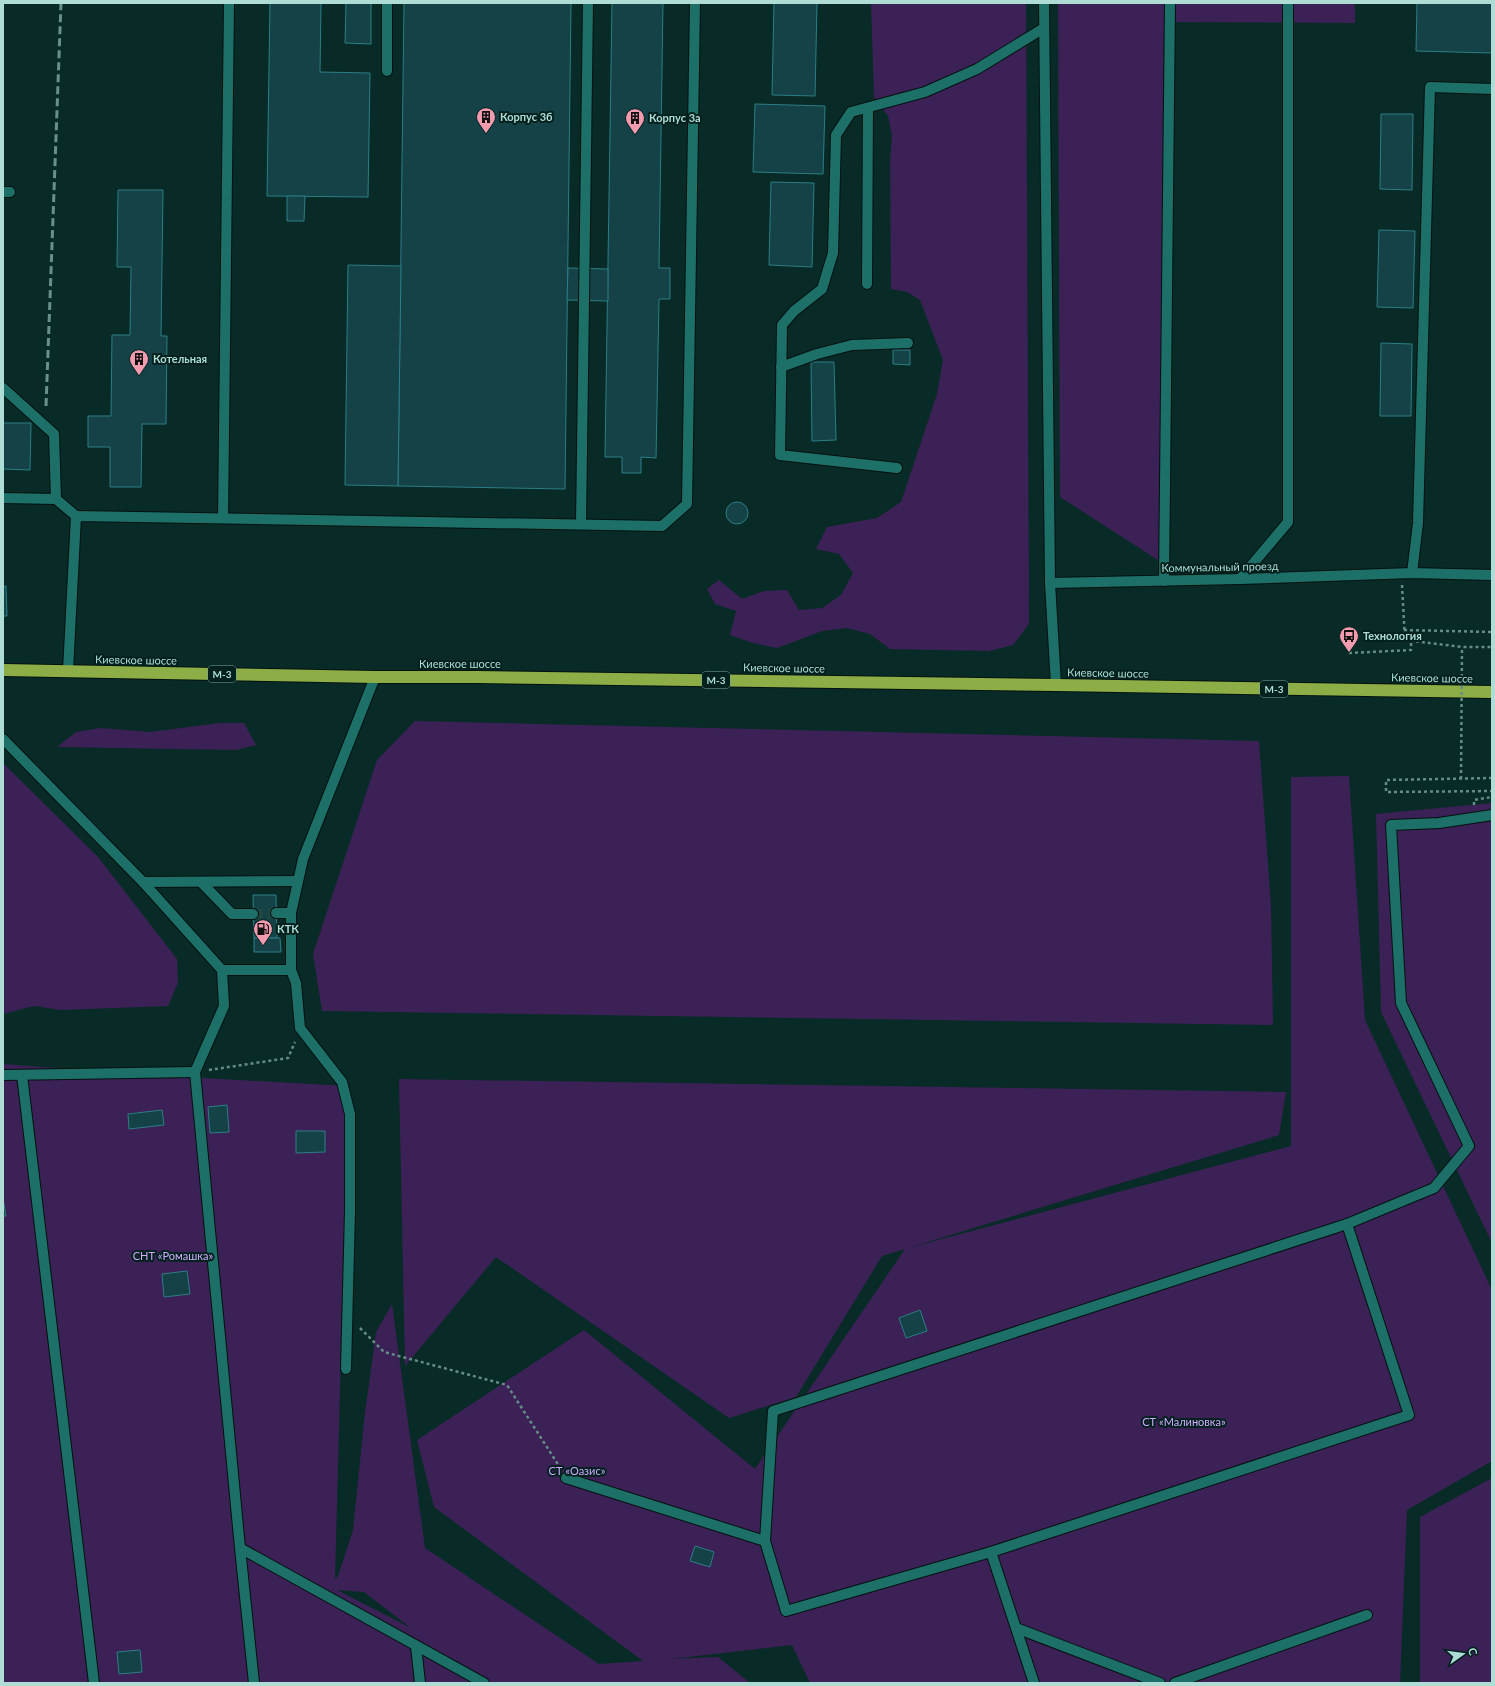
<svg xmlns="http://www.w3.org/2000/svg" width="1495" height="1686" viewBox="0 0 1495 1686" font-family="Lato,sans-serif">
	<rect width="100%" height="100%" fill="#092b27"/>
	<g fill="#3b2156" fill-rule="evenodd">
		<polygon points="871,3 1026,3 1029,624 1013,645 990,651 890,649 870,634 847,628 822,631 777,648 753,643 730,635 736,611 715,604 707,589 719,580 742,599 764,591 787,590 799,610 822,608 841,595 853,573 839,554 816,549 827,527 877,518 901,502 937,394 943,360 920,300 907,292 891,289 890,162 892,136 888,116 874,97"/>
		<polygon points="1058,3 1355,3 1355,23 1164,22 1161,562 1060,497"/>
		<polygon points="415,721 1259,741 1271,906 1273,1025 322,1011 313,954 377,760"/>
		<polygon points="220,723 244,723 256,745 236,750 57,747 76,732 101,728 150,732"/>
		<polygon points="3,763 98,857 177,959 178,983 168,1006 61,1010 34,1006 3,1014"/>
		<path d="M1349,776L1365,1020L1492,1290V1461L1407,1510L1400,1683H810L792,1645L671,1659L718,1657L750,1683H3V1064L149,1075L348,1086L335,1579L338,1576L353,1530L365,1413L376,1332L392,1304L425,1548L599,1664L643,1661L434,1507L417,1440L584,1330L755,1469L905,1249L882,1256L796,1397L729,1418L496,1257L405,1366L399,1079L1286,1092L1279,1135L908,1248L1291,1146V777ZM337,1590L364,1592L411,1628Z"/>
		<polygon points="1492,803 1492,1243 1381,1012 1376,814"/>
		<polygon points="1492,1478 1492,1683 1420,1683 1420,1517"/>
	</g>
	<g fill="#144247" stroke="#2c7e86">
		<polygon points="270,3 321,3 320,72 370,73 368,197 267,196"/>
		<polygon points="346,3 371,3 371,44 345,43"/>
		<polygon points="404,3 571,3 565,489 398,486"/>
		<polygon points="612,3 663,3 659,268 670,268 670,299 659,299 656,458 641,457 641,473 622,473 622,457 605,457"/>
		<polygon points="774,3 817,3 815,96 772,95"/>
		<polygon points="1417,3 1492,3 1492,53 1416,51"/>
		<polygon points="755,104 825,106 823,174 753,172"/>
		<polygon points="1381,114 1413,114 1412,190 1380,189"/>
		<polygon points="771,182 814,183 812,267 769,265"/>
		<polygon points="118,190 163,190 161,336 167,336 166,424 142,424 141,487 110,487 110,447 88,447 88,416 111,416 112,335 130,335 131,267 117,267"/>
		<polygon points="287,196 305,196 304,221 287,221"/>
		<polygon points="1379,230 1415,231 1413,308 1377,307"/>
		<polygon points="348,265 401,266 398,486 345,485"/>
		<polygon points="568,268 608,269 608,301 567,300"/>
		<polygon points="1381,343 1412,344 1411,416 1380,416"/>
		<polygon points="893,350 910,350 910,365 893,364"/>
		<polygon points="811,362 834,362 836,440 812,441"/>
		<polygon points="3,423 31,423 30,470 3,469"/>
		<circle cx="737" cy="513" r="11"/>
		<polygon points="6,586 7,616 3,616 3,587"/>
		<polygon points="253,895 276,895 277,938 254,938"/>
		<polygon points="254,938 280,938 281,952 254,952"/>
		<polygon points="227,1105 229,1132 210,1133 208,1107"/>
		<polygon points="162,1110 164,1125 129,1129 128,1114"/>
		<polygon points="296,1131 325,1131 325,1152 296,1153"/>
		<polygon points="3,1198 6,1216 3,1216"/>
		<polygon points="187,1271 190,1294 164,1297 162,1274"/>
		<polygon points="920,1310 927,1331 906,1338 899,1318"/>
		<polygon points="695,1546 714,1552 710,1567 690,1561"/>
		<polygon points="140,1650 142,1672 119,1674 117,1652"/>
	</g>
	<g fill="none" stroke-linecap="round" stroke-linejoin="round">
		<polyline stroke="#224641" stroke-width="10" stroke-dasharray="10 5" stroke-linecap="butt" points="253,914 276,913"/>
		<g stroke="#04110f" stroke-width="12">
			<g id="minor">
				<polyline points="1044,3 1050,583 1056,685"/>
				<polyline points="387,71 387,3"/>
				<polyline points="3,192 10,192"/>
				<polyline points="867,284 868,108"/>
				<polyline points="781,367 817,354 852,345 908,343"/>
				<polyline points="3,388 54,434 56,499"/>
				<polyline points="897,468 780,455 782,325 794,311 822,289 833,253 836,135 851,112 925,92 977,69 1044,28"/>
				<polyline points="3,498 56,499 76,516"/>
				<polyline points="223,518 229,3"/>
				<polyline points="581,524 588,3"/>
				<polyline points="1412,573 1418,523 1430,87 1492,89"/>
				<polyline points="1240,579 1288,522 1288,3"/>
				<polyline points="1164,581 1170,3"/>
				<polyline points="1050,583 1240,579 1412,573 1492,575"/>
				<polyline points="68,671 76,516 662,526 687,504 695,3"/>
				<polyline points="3,739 143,882 298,881"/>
				<polyline points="143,882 222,970 291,970 291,913 303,859 375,677"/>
				<polyline points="201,882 232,914 253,914"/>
				<polyline points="276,913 291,913"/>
				<polyline points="222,970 224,1006 195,1072 240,1548 254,1683"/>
				<polyline points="291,970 296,983 300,1028 342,1082 350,1114 350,1211 346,1369"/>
				<polyline points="3,1075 195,1072"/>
				<polyline points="22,1075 94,1683"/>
				<polyline points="566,1478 765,1541 773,1411 1347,1224 1434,1188 1469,1146 1401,1003 1391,825 1439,823 1492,815"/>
				<polyline points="765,1541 786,1611 991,1552"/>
				<polyline points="240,1548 484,1683"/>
				<polyline points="1016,1628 1160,1683"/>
				<polyline points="416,1646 420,1683"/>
				<polyline points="1034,1683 991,1552 1409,1415 1347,1224"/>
				<polyline points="1175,1683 1367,1615"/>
			</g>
		</g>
		<g stroke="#04110f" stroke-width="14">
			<polyline id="highway" points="3,670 375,677 477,677 1056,685 1492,692"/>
		</g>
		<g stroke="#648d87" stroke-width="2.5" stroke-dasharray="3 3" stroke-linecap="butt">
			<polyline points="1402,585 1405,640 1462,647 1492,647"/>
			<polyline points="1404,630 1492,632"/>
			<polyline points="1349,653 1411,650 1411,640"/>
			<polyline points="1492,778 1386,780 1386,792 1492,791"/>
			<polyline points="1474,805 1474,800 1492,797"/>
			<polyline points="209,1070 288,1058 295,1042"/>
			<polyline points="360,1328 384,1352 507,1385 561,1469"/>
		</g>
		<use href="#minor" stroke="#1d7068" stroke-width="10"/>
		<use href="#highway" stroke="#8dae46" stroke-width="12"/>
		<polyline stroke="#68918b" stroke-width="3" stroke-dasharray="8 4" stroke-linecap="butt" points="46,406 61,3"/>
		<polyline stroke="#648d87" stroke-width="2.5" stroke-dasharray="3 3" stroke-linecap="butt" points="1461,779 1462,647"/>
	</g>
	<defs>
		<g id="building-pin" transform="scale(1)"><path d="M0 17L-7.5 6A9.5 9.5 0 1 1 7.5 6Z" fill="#f29aae" stroke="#00211d"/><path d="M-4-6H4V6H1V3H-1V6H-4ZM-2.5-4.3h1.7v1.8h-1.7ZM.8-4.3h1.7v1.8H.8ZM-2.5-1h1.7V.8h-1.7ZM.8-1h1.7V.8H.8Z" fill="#111"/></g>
		<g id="bus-pin" transform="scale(1)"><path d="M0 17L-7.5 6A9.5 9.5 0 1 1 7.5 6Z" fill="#f29aae" stroke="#00211d"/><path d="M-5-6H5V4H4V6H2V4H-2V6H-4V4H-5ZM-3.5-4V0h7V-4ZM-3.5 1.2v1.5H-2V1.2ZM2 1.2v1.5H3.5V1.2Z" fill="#111"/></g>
		<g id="fuel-pin" transform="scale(1)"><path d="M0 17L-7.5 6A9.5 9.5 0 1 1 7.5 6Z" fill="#f29aae" stroke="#00211d"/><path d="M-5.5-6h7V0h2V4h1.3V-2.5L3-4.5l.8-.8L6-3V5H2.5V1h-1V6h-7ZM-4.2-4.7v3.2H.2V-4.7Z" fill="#111"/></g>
	</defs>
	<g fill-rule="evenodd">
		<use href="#building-pin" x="486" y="117"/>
		<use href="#building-pin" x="635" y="118"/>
		<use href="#building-pin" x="139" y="359"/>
		<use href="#bus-pin" x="1349" y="636"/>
		<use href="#fuel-pin" x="263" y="929"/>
	</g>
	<g text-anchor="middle" stroke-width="4" stroke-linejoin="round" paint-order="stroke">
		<g fill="#00211d" stroke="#7aa59e" stroke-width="1">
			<rect x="208" y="666" width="28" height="16" rx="3"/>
			<rect x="702" y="672" width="28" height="16" rx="3"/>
			<rect x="1260" y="681" width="28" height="16" rx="3"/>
		</g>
		<g font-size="10" font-weight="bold" fill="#afddd6">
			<text x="222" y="678">М-3</text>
			<text x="716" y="684">М-3</text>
			<text x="1274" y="693">М-3</text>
		</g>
		<g font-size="11" font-weight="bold" fill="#afddd6" stroke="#00211d" text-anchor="start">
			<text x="500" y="121">Корпус 3б</text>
			<text x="649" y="122">Корпус 3a</text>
			<text x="153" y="363">Котельная</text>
			<text x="1363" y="640">Технология</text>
			<text x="277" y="933">КТК</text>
		</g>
		<g font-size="11" fill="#afddd6" stroke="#00211d">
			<text transform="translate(1220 567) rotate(-1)" y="4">Коммунальный проезд</text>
			<text transform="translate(136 660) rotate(1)" y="4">Киевское шоссе</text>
			<text x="460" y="668">Киевское шоссе</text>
			<text transform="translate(784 668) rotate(1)" y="4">Киевское шоссе</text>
			<text transform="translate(1108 673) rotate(1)" y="4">Киевское шоссе</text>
			<text transform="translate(1432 678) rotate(1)" y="4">Киевское шоссе</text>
		</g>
		<g font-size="11" fill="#d1abfe" stroke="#00211d">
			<text x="173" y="1260">СНТ «Ромашка»</text>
			<text x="1184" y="1426">СТ «Малиновка»</text>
			<text x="577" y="1475">СТ «Оазис»</text>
		</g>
	</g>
	<rect width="1495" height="1686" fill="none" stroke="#afddd6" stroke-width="8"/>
	<g transform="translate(1463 1654) rotate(76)" stroke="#00211d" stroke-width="3" paint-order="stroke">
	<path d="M0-3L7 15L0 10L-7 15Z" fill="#afddd6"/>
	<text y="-6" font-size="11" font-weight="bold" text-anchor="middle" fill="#afddd6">С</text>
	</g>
</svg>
